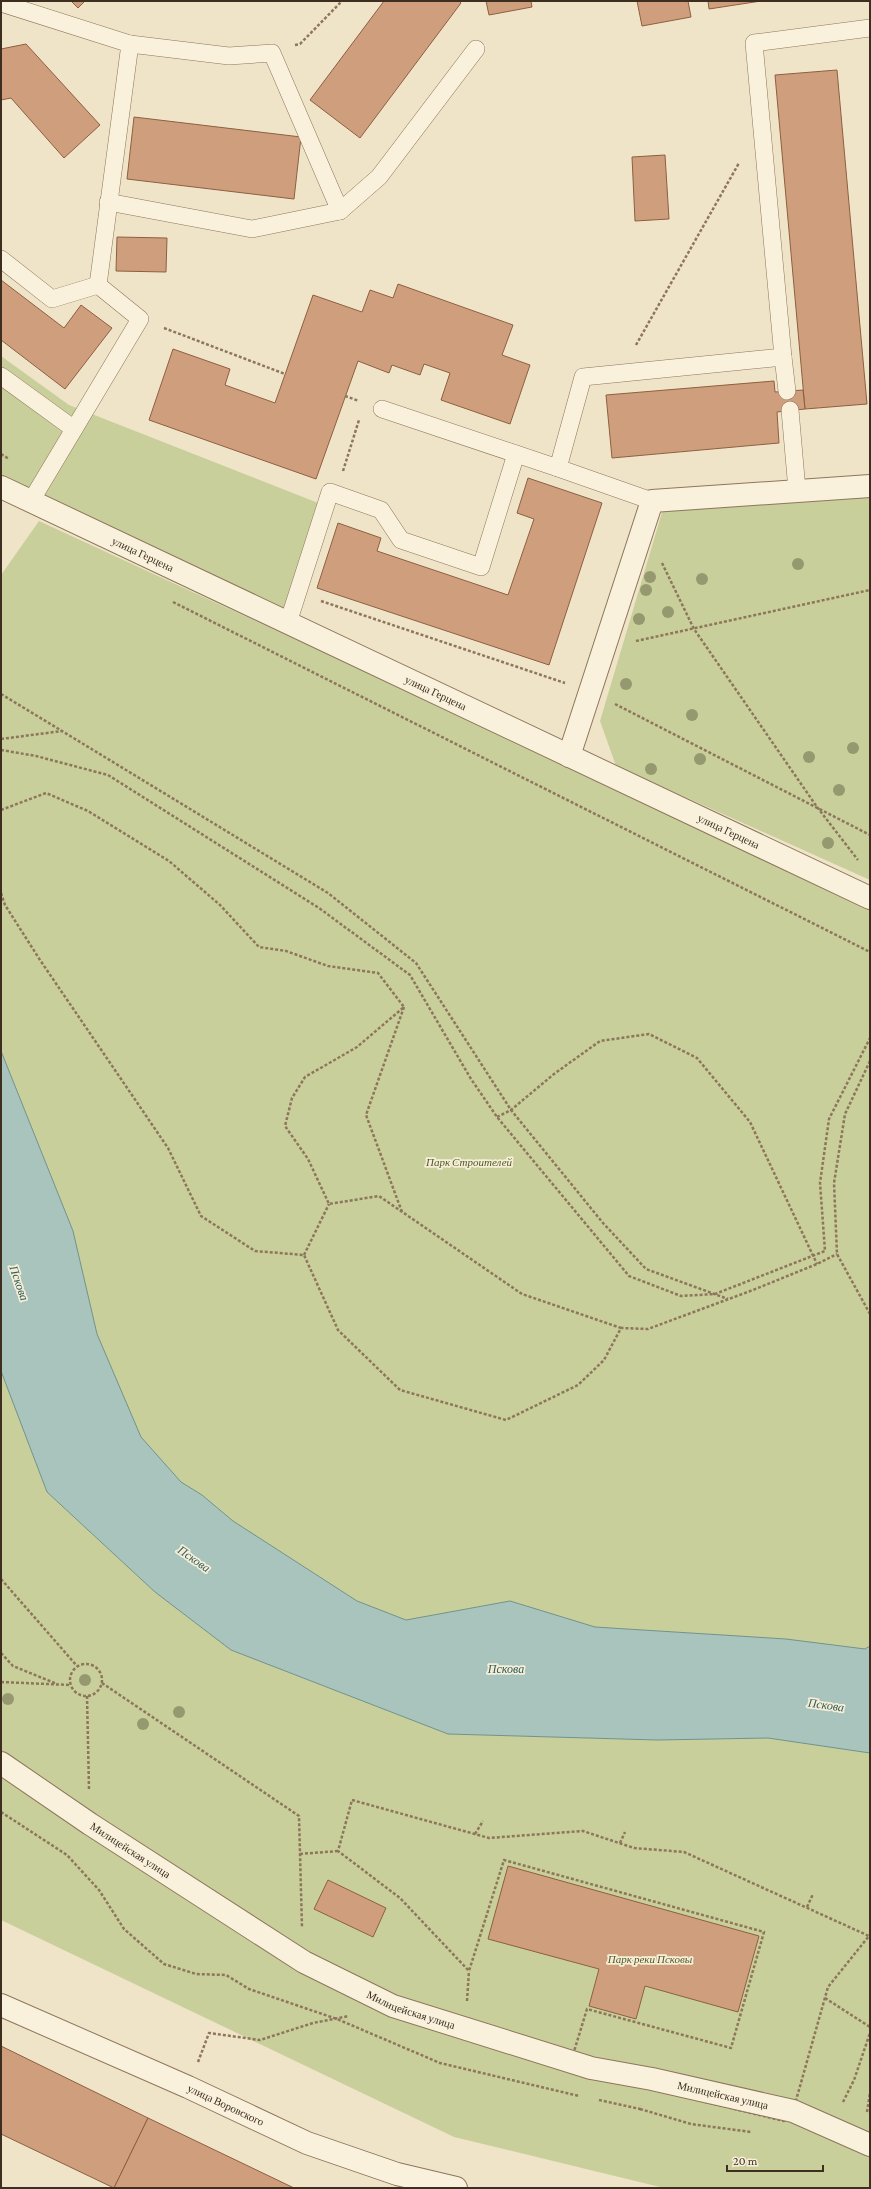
<svg xmlns="http://www.w3.org/2000/svg" width="871" height="2189" viewBox="0 0 871 2189" font-family="'Crimson Pro',serif">
	<rect width="100%" height="100%" fill="#f0e4c8"/>
	<g fill="#c9cf9b">
		<polygon points="1,356 69,405 331,508 297,615 1,475"/>
		<polygon points="870,495 870,880 616,766 600,721 663,509"/>
		<polygon points="39,521 870,905 870,1646 865,1649 786,1639 595,1627 510,1601 406,1620 357,1601 233,1521 202,1495 181,1482 141,1437 97,1334 73,1231 1,1051 1,575"/>
		<polygon points="1,1371 47,1492 155,1592 231,1650 448,1734 657,1740 768,1738 870,1753 870,2188 664,2188 454,2137 1,1920"/>
	</g>
	<polygon fill="#a9c4bc" stroke="#6f938a" points="1,1051 73,1231 97,1334 141,1437 181,1482 202,1495 233,1521 357,1601 406,1620 510,1601 595,1627 786,1639 865,1649 870,1646 870,1753 768,1738 657,1740 448,1734 231,1650 155,1592 47,1492 1,1371"/>
	<g fill="#cf9f7d" stroke="#8d5f41">
		<polygon points="71,1 85,1 78,8"/>
		<polygon points="384,1 459,1 461,3 360,138 310,100"/>
		<polygon points="486,1 531,1 532,7 489,15"/>
		<polygon points="637,1 688,1 691,17 642,26"/>
		<polygon points="708,1 761,1 709,9"/>
		<polygon points="26,44 100,125 64,158 11,98 1,100 1,49"/>
		<polygon points="837,70 867,404 805,409 775,75"/>
		<polygon points="134,117 301,137 294,199 127,179"/>
		<polygon points="665,155 669,219 635,221 632,157"/>
		<polygon points="117,237 167,238 166,272 116,271"/>
		<polygon points="1,280 64,328 81,305 112,328 65,389 1,340"/>
		<polygon points="398,284 513,325 502,355 530,365 510,424 441,400 450,373 424,364 420,375 392,365 389,373 358,361 316,479 149,420 173,349 230,369 225,385 275,403 313,295 362,312 370,290 393,298"/>
		<polygon points="774,381 775,392 803,390 805,409 777,412 779,443 612,458 606,395"/>
		<polygon points="528,478 602,503 549,665 317,588 338,523 381,538 377,551 508,595 534,519 517,513"/>
		<polygon points="508,1866 759,1936 738,2012 645,1986 636,2019 589,2006 599,1969 488,1939"/>
		<polygon points="328,1880 386,1908 373,1937 314,1909"/>
		<polygon points="1,2046 148,2118 114,2188 1,2134"/>
		<polygon points="148,2118 294,2188 114,2188"/>
	</g>
	<g fill="none" stroke-linecap="round" stroke-linejoin="round">
		<g stroke="#8d765c" stroke-width="18">
			<g id="lane">
				<polyline points="1,3 130,44 229,56 272,53 340,211"/>
				<polyline points="108,202 252,229 340,211 379,177 476,49"/>
				<polyline points="1,259 52,299 98,285"/>
				<polyline points="783,357 787,391"/>
				<polyline points="1,376 74,429"/>
				<polyline points="382,409 558,468"/>
				<polyline points="790,410 797,490"/>
				<polyline points="31,501 140,319 98,285 130,44"/>
				<polyline points="652,501 558,468 583,377 783,357 754,43 870,28"/>
				<polyline points="288,623 330,492 381,510 401,540 481,567 516,454"/>
			</g>
		</g>
		<g stroke="#8d765c" stroke-width="24">
			<g id="street">
				<path id="s1" d="M1,487L870,898"/>
				<polyline points="569,756 652,501 870,486"/>
				<path id="s2" d="M1,1763L90,1824L304,1962L393,2006L591,2068L652,2079L793,2111L870,2145"/>
				<path id="s3" d="M1,2005L188,2087L307,2143L397,2174L456,2188"/>
			</g>
		</g>
		<g stroke="#8d765c" stroke-width="2.5" stroke-dasharray="3 2" stroke-linecap="butt">
			<polyline points="295,45 300,44 342,1"/>
			<polyline points="164,328 285,374"/>
			<polyline points="636,345 739,163"/>
			<polyline points="345,396 359,401"/>
			<polyline points="1,454 9,459"/>
			<polyline points="343,471 359,420"/>
			<polyline points="662,563 694,629 817,807 858,860"/>
			<polyline points="321,601 565,683"/>
			<polyline points="173,602 870,952"/>
			<polyline points="636,641 870,590"/>
			<polyline points="1,694 62,731"/>
			<polyline points="615,704 870,835"/>
			<polyline points="1,739 62,731 328,893 416,963 511,1110 603,1223 646,1269 728,1299"/>
			<polyline points="1,750 36,756 108,775 319,908 410,975 471,1079 497,1117 629,1276 681,1296 715,1294 825,1251 820,1183 829,1119 870,1038"/>
			<polyline points="1,810 46,793 88,811 169,861 220,905 259,947 286,951 328,966 378,973 404,1007 357,1047 305,1077 292,1098 285,1126 308,1159 329,1204 379,1196 522,1294 621,1328"/>
			<polyline points="1,893 5,905 40,960 168,1148 201,1216 255,1251 304,1255 338,1330 400,1390 506,1420 578,1385 604,1360 621,1328 648,1329 753,1290 817,1264 837,1254"/>
			<polyline points="870,1061 845,1114 834,1183 837,1254 870,1314"/>
			<polyline points="497,1117 511,1110 554,1074 600,1041 649,1034 697,1058 750,1122 817,1264"/>
			<polyline points="402,1212 366,1115 404,1007"/>
			<polyline points="304,1255 329,1204"/>
			<polyline points="1,1579 77,1666"/>
			<polyline points="1,1653 13,1666 57,1684"/>
			<circle cx="86" cy="1680" r="16"/>
			<polyline points="1,1682 70,1685"/>
			<polyline points="102,1683 299,1816 302,1928"/>
			<polyline points="87,1696 89,1789"/>
			<polygon points="352,1800 489,1838 583,1831 634,1848 684,1852 869,1936 828,1987 793,2111 784,2121 648,2088 568,2071 587,2009 731,2048 764,1932 504,1860 469,1971 400,1898 338,1851"/>
			<polyline points="1,1812 67,1855 99,1890 124,1929 164,1964 196,1974 226,1975 249,1989 337,2019 440,2063 579,2096"/>
			<polyline points="475,1834 483,1821"/>
			<polyline points="620,1843 625,1832"/>
			<polyline points="300,1854 338,1851"/>
			<polyline points="807,1907 813,1894"/>
			<polyline points="825,1998 870,2027"/>
			<polyline points="467,2001 469,1971"/>
			<polyline points="198,2062 209,2033 260,2040 313,2023 349,2016"/>
			<polyline points="599,2100 640,2109 641,2106"/>
			<polyline points="843,2102 854,2080 870,2033"/>
			<polyline points="640,2109 691,2124 751,2132"/>
			<polyline points="867,2112 870,2093"/>
		</g>
		<use href="#lane" stroke="#faf1dc" stroke-width="17"/>
		<use href="#street" stroke="#faf1dc" stroke-width="22"/>
	</g>
	<g fill="#96986f">
		<circle cx="798" cy="564" r="6"/>
		<circle cx="650" cy="577" r="6"/>
		<circle cx="702" cy="579" r="6"/>
		<circle cx="646" cy="590" r="6"/>
		<circle cx="668" cy="612" r="6"/>
		<circle cx="639" cy="619" r="6"/>
		<circle cx="626" cy="684" r="6"/>
		<circle cx="692" cy="715" r="6"/>
		<circle cx="853" cy="748" r="6"/>
		<circle cx="809" cy="757" r="6"/>
		<circle cx="700" cy="759" r="6"/>
		<circle cx="651" cy="769" r="6"/>
		<circle cx="839" cy="790" r="6"/>
		<circle cx="828" cy="843" r="6"/>
		<circle cx="85" cy="1680" r="6"/>
		<circle cx="8" cy="1699" r="6"/>
		<circle cx="179" cy="1712" r="6"/>
		<circle cx="143" cy="1724" r="6"/>
	</g>
	<g text-anchor="middle" stroke-width="3.5" stroke-linejoin="round" paint-order="stroke">
		<g font-size="11" fill="#3d2e20" stroke="#f7eed8">
			<text dy="4" stroke="none"><textPath href="#s1" startOffset="157">улица Герцена</textPath></text>
			<text dy="4" stroke="none"><textPath href="#s1" startOffset="481">улица Герцена</textPath></text>
			<text dy="4" stroke="none"><textPath href="#s1" startOffset="805">улица Герцена</textPath></text>
			<text dy="4" stroke="none"><textPath href="#s2" startOffset="156">Милицейская улица</textPath></text>
			<text dy="4" stroke="none"><textPath href="#s2" startOffset="480">Милицейская улица</textPath></text>
			<text dy="4" stroke="none"><textPath href="#s2" startOffset="804">Милицейская улица</textPath></text>
			<text dy="4" stroke="none"><textPath href="#s3" startOffset="246">улица Воровского</textPath></text>
		</g>
		<g font-size="11" font-style="italic" fill="#4d5a26" stroke="#f7eed8">
			<text x="469" y="1166">Парк Строителей</text>
			<text x="650" y="1963">Парк реки Псковы</text>
		</g>
		<g font-size="12" font-style="italic" fill="#2f5d5a" stroke="#f7eed8">
			<text transform="translate(19 1283) rotate(71)" y="4">Пскова</text>
			<text transform="translate(194 1559) rotate(35)" y="4">Пскова</text>
			<text x="506" y="1673">Пскова</text>
			<text transform="translate(826 1705) rotate(8)" y="4">Пскова</text>
		</g>
	</g>
	<rect width="871" height="2189" fill="none" stroke="#3d2e20" stroke-width="4"/>
	<path d="M727 2165v6h96v-6" fill="none" stroke="#3d2e20" stroke-width="2"/>
	<text x="733" y="2165" font-size="12" fill="#3d2e20" stroke="#f7eed8" stroke-width="3" paint-order="stroke">20 m</text>
</svg>
